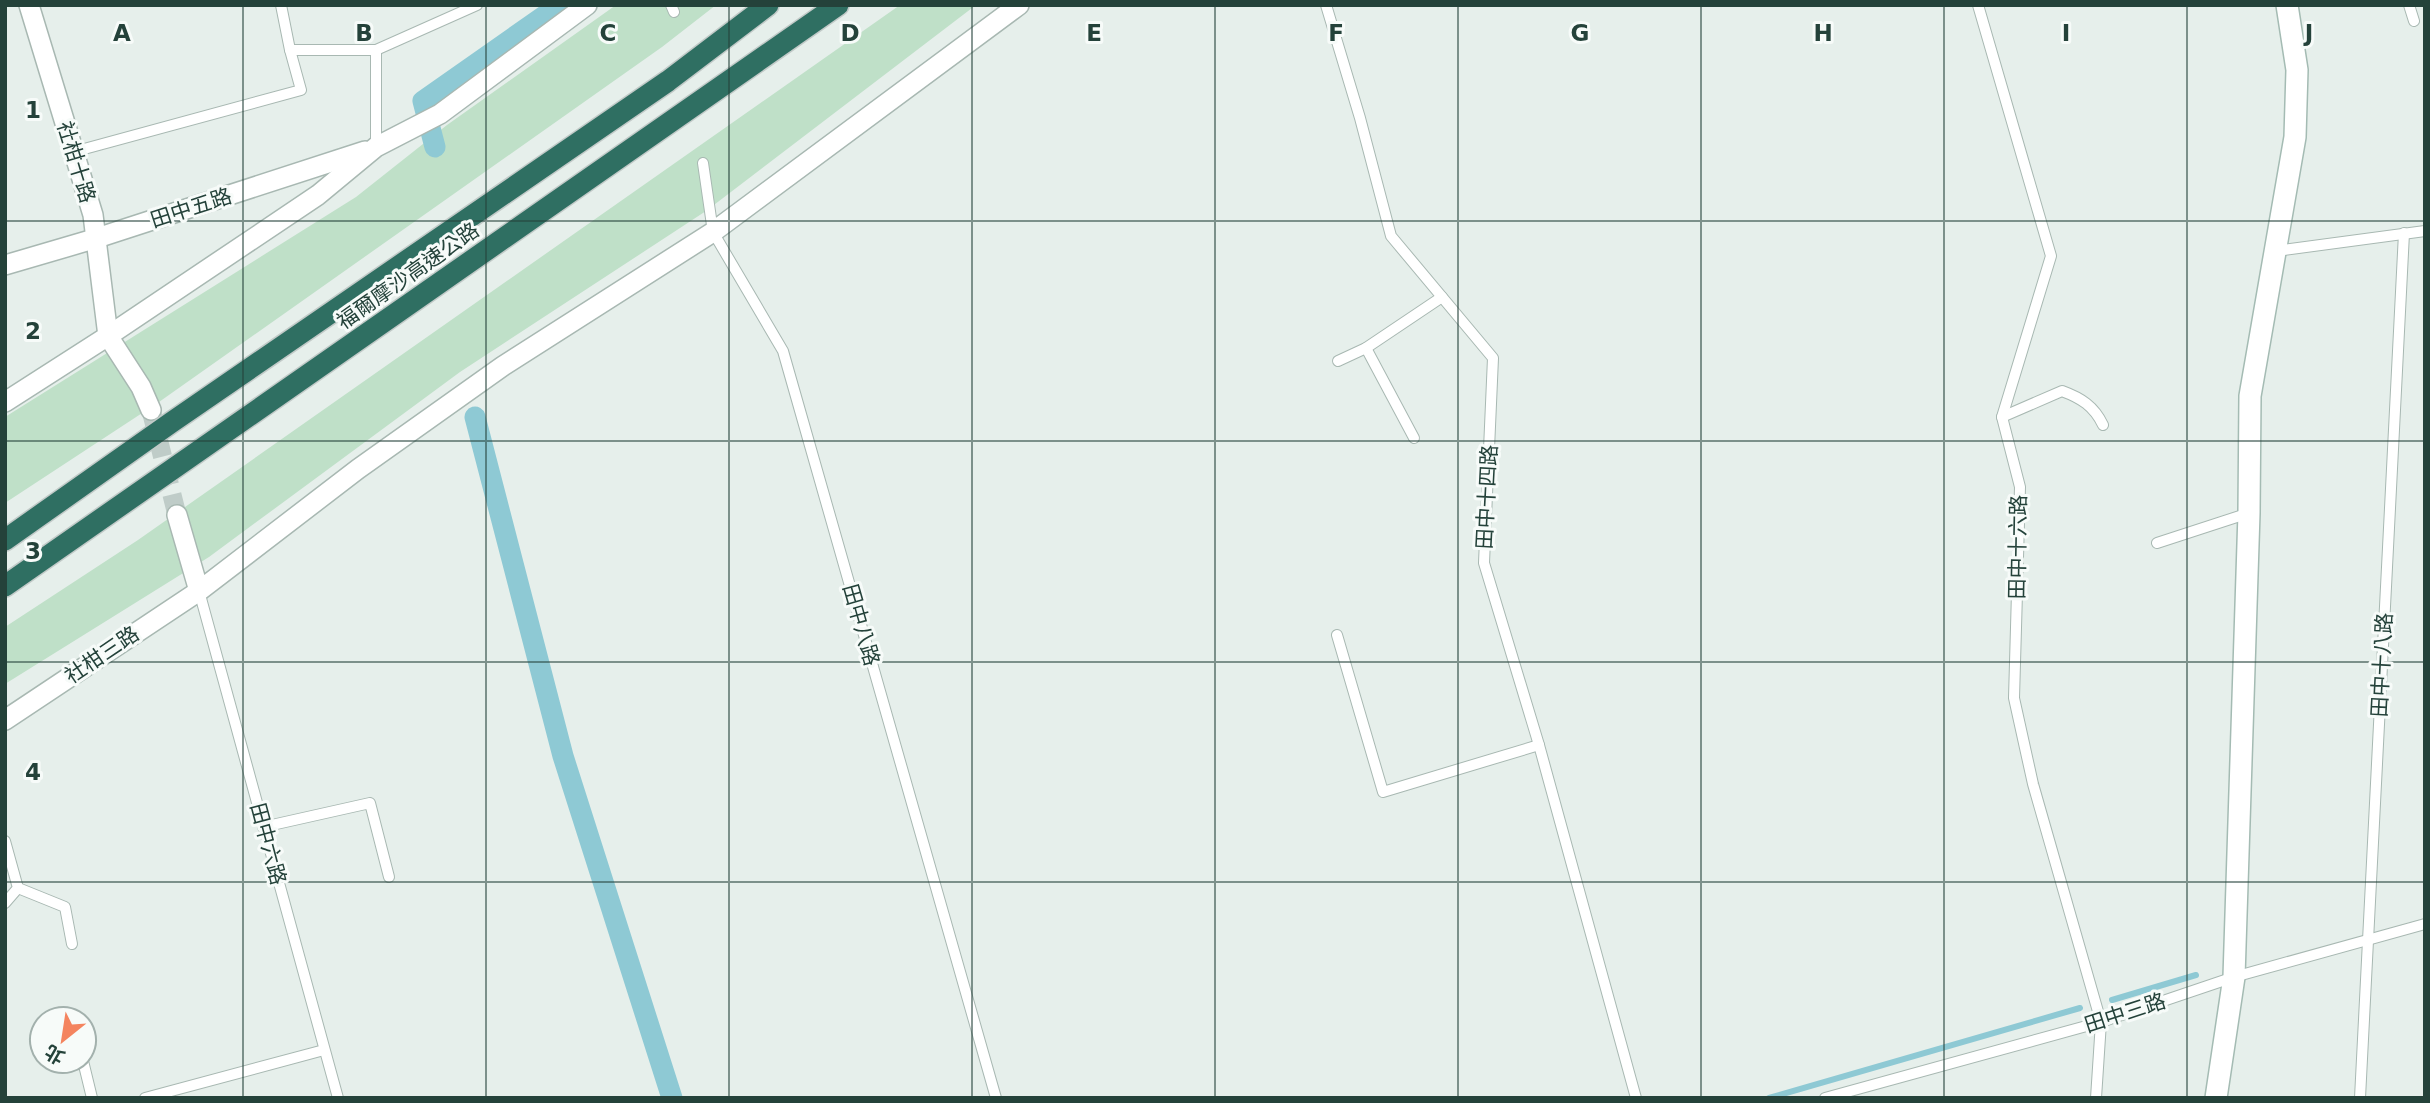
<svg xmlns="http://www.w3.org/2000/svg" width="2430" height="1103" viewBox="0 0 2430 1103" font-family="'DejaVu Sans','Noto Sans TC',sans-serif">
	<rect width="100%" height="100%" fill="#e6efeb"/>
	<g fill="#bfe0c8">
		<polygon points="616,5 716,5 662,47 159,402 5,503 5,417 356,197 447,125"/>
		<polygon points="900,5 976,5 706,211 460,372 209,557 5,684 5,627 138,540"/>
	</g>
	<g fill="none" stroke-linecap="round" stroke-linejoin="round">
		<g stroke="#8ec9d4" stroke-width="6">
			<polyline points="2112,1000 2196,975"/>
			<polyline points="1769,1098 2080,1008"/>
		</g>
		<g stroke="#8ec9d4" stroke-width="21">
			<polyline points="435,147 423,101 560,5"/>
			<polyline points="475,417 563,756 672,1098"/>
		</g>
		<polyline stroke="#bfccc8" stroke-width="19" stroke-dasharray="19 10" stroke-linecap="butt" points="151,410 177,515"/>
		<g stroke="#a8b8b2" stroke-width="12">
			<g id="lane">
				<polyline points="281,5 290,50"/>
				<polyline points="671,5 674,12"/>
				<polyline points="1326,5 1360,118 1391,236 1493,358 1484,563 1539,745 1636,1098"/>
				<polyline points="1978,5 2051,256 2002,417 2020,487 2014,698 2033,784 2101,1022 2096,1098"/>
				<polyline points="2409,5 2414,21"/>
				<polyline points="376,147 376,50"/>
				<polyline points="73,152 301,90 290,50 376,50 477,5"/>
				<polyline points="703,163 713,232 783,351 996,1098"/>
				<polyline points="2276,251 2425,231"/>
				<polyline points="1366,348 1414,438"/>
				<polyline points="1338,361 1366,348 1442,297"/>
				<path d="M2002,417L2062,391C2081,398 2094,406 2103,425"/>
				<polyline points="2157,543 2249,513"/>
				<polyline points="199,591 338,1098"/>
				<polyline points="1337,635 1383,792 1539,745"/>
				<polyline points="263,827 370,803 389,877"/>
				<polyline points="5,841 18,888 5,903"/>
				<polyline points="18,888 65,907 72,944"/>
				<polyline points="83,1061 92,1098"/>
				<polyline points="145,1098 324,1050"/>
				<polyline points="1825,1098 2101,1022 2234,977 2425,924"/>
				<polyline points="2360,1098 2404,233"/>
			</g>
		</g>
		<g stroke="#a8b8b2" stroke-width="22">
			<g id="street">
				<polyline points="29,5 93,215 108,336 141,387 151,410"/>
				<polyline points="5,265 97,238 365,151"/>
				<polyline points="5,402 108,336 318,195 376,147 440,114 587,5"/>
				<polyline points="177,515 199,591 358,469 503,366 713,232 1019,5"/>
				<polyline points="5,720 199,591"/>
			</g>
		</g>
		<g stroke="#a4bbb3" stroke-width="24">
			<polyline id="secondary" points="2216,1098 2234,977 2249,513 2250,396 2295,137 2297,70 2287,5"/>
		</g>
		<g stroke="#c2cac8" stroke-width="24">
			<g id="highway">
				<polyline points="5,540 172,422 668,81 768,5"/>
				<polyline points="5,586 838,5"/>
			</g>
		</g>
		<use href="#lane" stroke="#fff" stroke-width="10"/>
		<use href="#street" stroke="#fff" stroke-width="19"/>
		<use href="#secondary" stroke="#fff" stroke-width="21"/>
		<use href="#highway" stroke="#2f6f62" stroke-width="21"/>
	</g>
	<path fill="none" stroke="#24423a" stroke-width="2" stroke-opacity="0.55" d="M243,5V1098M486,5V1098M729,5V1098M972,5V1098M1215,5V1098M1458,5V1098M1701,5V1098M1944,5V1098M2187,5V1098M5,221H2425M5,441H2425M5,662H2425M5,882H2425"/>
	<g text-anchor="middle" stroke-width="6" stroke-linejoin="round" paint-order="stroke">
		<g font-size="21" fill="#24423a" stroke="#f7fbf9">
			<text transform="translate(76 162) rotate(73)" y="7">社柑十路</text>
			<text transform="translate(191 208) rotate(-18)" y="7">田中五路</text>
			<text transform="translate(408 276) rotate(-35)" y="7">福爾摩沙高速公路</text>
			<text transform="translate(1487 497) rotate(-87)" y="7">田中十四路</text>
			<text transform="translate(2018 547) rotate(-89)" y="7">田中十六路</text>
			<text transform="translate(861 625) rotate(74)" y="7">田中八路</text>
			<text transform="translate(102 655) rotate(-34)" y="7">社柑三路</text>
			<text transform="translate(2382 665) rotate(-87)" y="7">田中十八路</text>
			<text transform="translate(268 844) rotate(75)" y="7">田中六路</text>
			<text transform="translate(2125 1013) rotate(-18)" y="7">田中三路</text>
		</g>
	</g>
	<g font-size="23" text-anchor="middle" font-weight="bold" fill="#24423a" stroke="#f7fbf9" stroke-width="6" stroke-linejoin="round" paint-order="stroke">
		<text x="122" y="41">A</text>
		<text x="364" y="41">B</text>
		<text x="608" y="41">C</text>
		<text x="850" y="41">D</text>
		<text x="1094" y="41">E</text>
		<text x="1336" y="41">F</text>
		<text x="1580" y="41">G</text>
		<text x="1823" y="41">H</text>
		<text x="2066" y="41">I</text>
		<text x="2309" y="41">J</text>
		<text x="33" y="118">1</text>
		<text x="33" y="339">2</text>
		<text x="33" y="559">3</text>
		<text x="33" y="780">4</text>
	</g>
	<rect width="2430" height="1103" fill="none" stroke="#24423a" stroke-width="14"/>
	<g transform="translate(63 1040) rotate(210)"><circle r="33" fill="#f7fbf9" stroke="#a3b1ad" stroke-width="2"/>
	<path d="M0-5L12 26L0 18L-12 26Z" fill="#f4845f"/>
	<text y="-10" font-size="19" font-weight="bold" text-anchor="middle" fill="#24423a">北</text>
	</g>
</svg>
